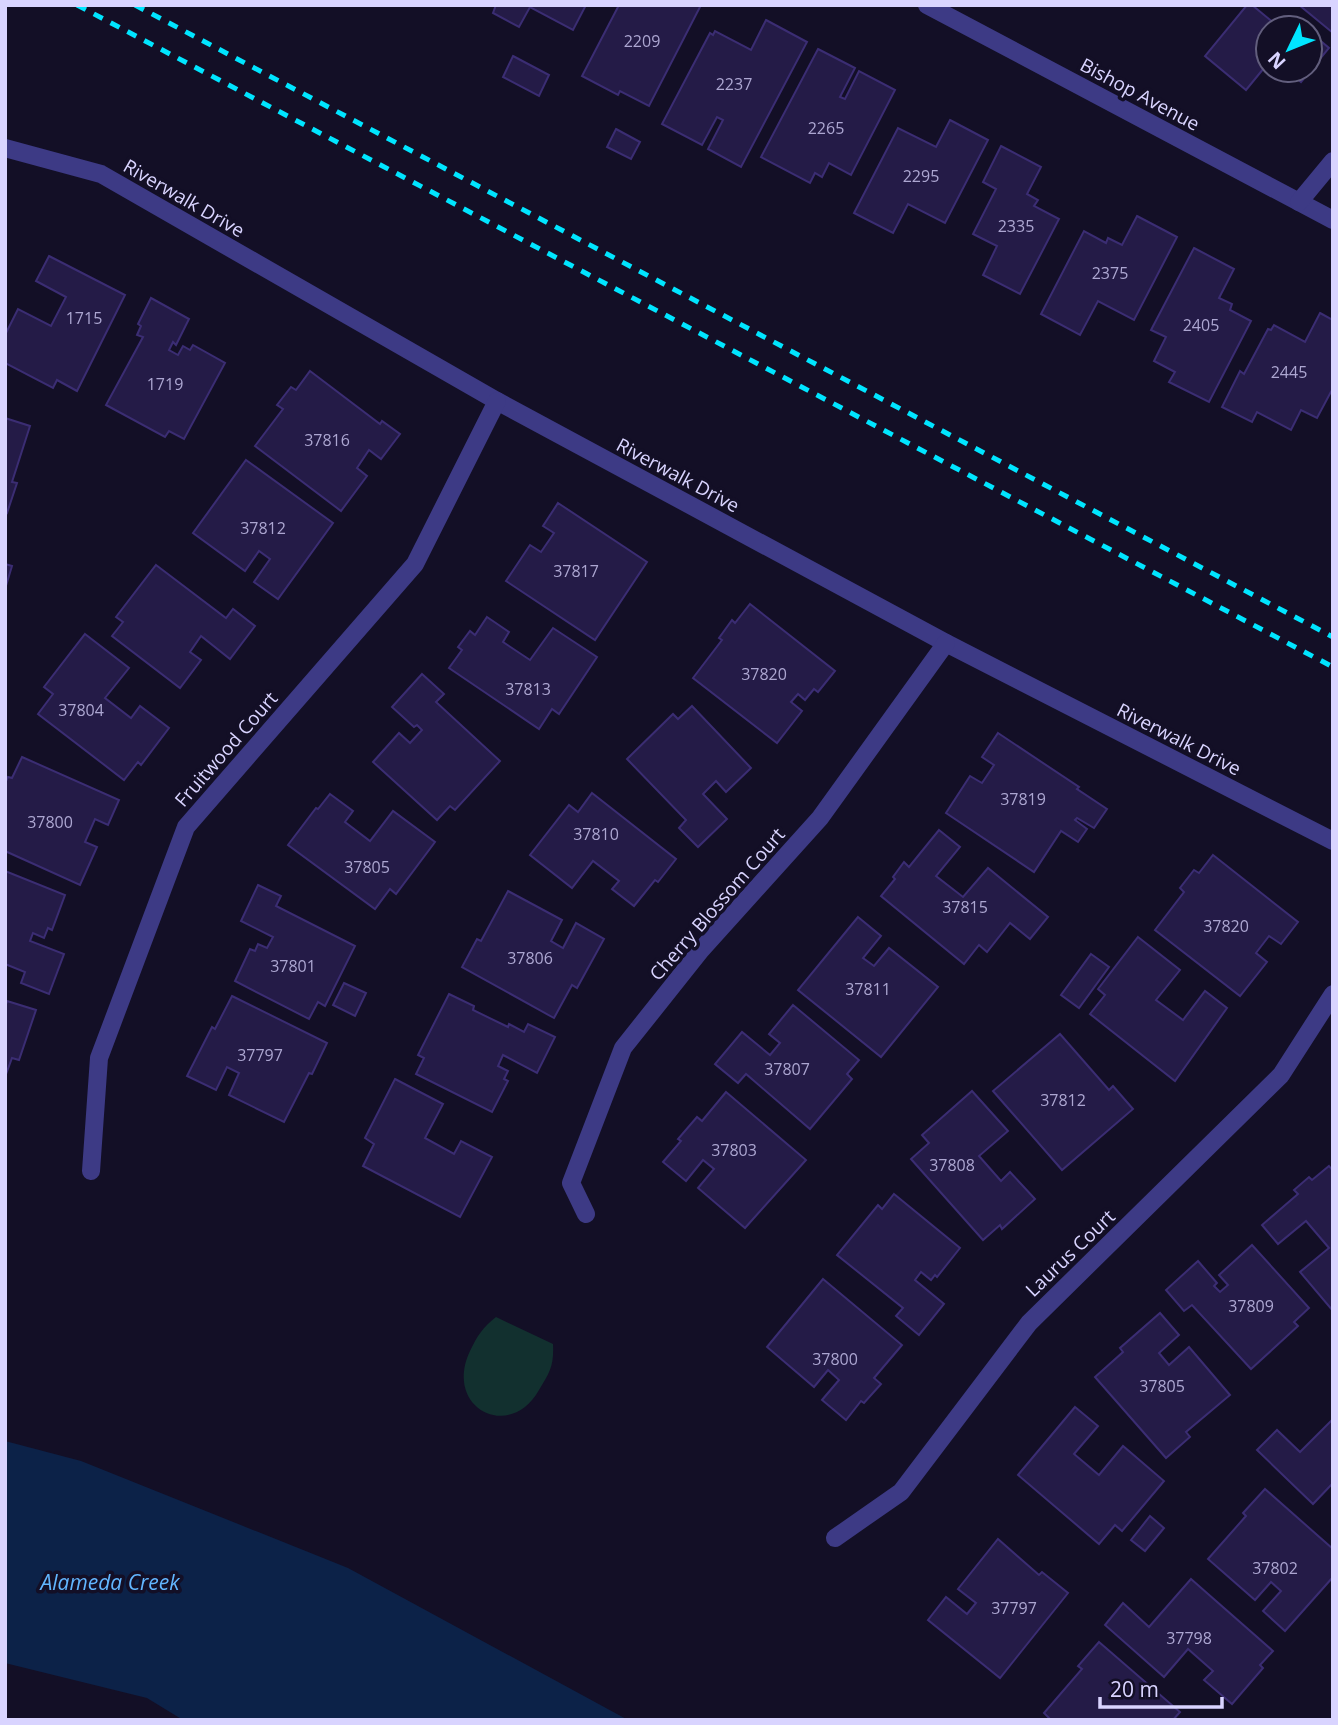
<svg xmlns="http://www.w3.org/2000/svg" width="1338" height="1725" viewBox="0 0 1338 1725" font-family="'Open Sans',sans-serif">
	<rect width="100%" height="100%" fill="#130f26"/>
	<path fill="#12302f" d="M496,1317L553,1344C554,1366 550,1372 539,1390C510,1442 443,1408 470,1351C477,1336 483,1327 496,1317Z"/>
	<polygon fill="#0c2248" points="5,1441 81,1461 348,1568 628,1720 183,1720 147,1698 5,1663"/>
	<g fill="#241b47" stroke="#3b2d73" stroke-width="2">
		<polygon points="496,5 586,5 573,30 530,7 519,27 493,13"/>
		<polygon points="619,5 701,5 649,106 620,91 618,95 582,76"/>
		<polygon points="1247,5 1252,5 1280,28 1268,28 1268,70 1270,70 1269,72 1264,68 1246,90 1205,56"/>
		<polygon points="1299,5 1333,5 1333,33"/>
		<polygon points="766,20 807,42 741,167 708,149 723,120 717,117 702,145 662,124 710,33 713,35 715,31 751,50"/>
		<polygon points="1310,32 1329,48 1301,82 1287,70 1310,70"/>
		<polygon points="818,49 855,68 840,97 845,99 859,71 895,90 851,175 829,163 822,177 815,173 810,183 761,157"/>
		<polygon points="513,56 549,75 539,96 503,77"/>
		<polygon points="950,120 988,140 945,223 908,204 893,233 854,213 898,128 936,147"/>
		<polygon points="616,129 640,142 631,159 607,147"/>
		<polygon points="1001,146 1041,167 1027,194 1038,200 1034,206 1059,219 1020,294 983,275 997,246 973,234 996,189 983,182"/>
		<polygon points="1137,216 1177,237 1134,320 1098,301 1080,335 1041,314 1084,231 1106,243 1108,238 1122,245"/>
		<polygon points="1194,248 1234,269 1219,298 1232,304 1230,310 1251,321 1209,402 1169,382 1175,372 1154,361 1166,337 1151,330"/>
		<polygon points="49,256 125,295 77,391 57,380 53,388 5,363 5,335 18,309 51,326 66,297 36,281"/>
		<polygon points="151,298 189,319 176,345 173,342 169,350 178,355 183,346 190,350 193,345 225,363 184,439 169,431 165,437 106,405 143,337 137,335 141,326 138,324"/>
		<polygon points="1320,313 1333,320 1333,388 1317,418 1301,410 1291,430 1257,412 1252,422 1222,407 1240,371 1244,374 1268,329 1271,330 1274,325 1305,342"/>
		<polygon points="310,371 380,424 382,421 400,434 381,459 369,450 357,468 367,476 341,511 255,446 283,409 277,405 291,387 296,390"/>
		<polygon points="5,418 30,426 12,482 17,483 7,513 5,512"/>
		<polygon points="246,460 333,523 278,599 254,582 270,559 259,551 245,571 193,533"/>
		<polygon points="558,503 647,562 595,640 506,581 530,545 541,552 554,533 543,526"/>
		<polygon points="5,564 12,566 5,589"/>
		<polygon points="156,565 226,618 233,609 255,626 230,659 201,636 190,652 201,660 180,688 112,636 123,622 116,617"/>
		<polygon points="750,604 835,671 818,692 814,689 805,700 798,694 791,702 802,711 777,743 693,678 722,640 719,638 732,620 735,623"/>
		<polygon points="487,617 509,632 503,642 530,660 553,628 597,657 559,714 552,709 539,729 449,668 462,650 458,647 470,631 475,635"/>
		<polygon points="85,634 129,668 105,698 131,718 140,706 169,728 141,765 138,762 124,780 38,714 53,694 44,687"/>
		<polygon points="422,674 444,694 436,702 500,761 455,810 450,806 437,820 373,762 399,733 410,743 422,730 417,725 414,727 392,707"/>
		<polygon points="692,706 751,768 726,792 716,781 703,794 727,819 698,847 679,828 686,820 627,759 673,714 678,719"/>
		<polygon points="998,733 1079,787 1077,789 1107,809 1094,828 1077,818 1075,820 1087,829 1078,842 1061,831 1034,872 946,813 970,776 982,783 994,765 982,757"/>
		<polygon points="22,757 119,800 108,825 95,819 85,842 97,847 80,885 5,851 5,783 8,777 12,778"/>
		<polygon points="592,793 676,859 658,882 655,880 634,906 612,889 619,881 593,861 572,888 530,855 569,805 578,812"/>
		<polygon points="330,794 353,811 345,822 370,841 393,811 435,842 396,894 390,889 375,909 288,845 316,808 318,809"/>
		<polygon points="939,830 960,847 936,876 963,897 988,868 1048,917 1030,939 1010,923 987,952 979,945 964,964 881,896 895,879 893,877 904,862 909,867"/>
		<polygon points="1213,855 1298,922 1281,944 1269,936 1256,953 1267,962 1240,996 1155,930 1184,892 1180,888 1194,870 1199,873"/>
		<polygon points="5,871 65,895 52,930 48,928 44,938 33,933 30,941 64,954 49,994 21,983 25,972 5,964"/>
		<polygon points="258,885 281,896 276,906 355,946 325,1006 318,1002 309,1019 235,981 250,949 255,951 258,944 267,948 273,937 241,921"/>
		<polygon points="508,891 562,920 551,941 563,948 576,923 604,939 577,988 572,985 554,1018 462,967 477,939 481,941"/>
		<polygon points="858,917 881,936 863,958 874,966 889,948 938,987 881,1057 798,990"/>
		<polygon points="1138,937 1180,970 1156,1000 1183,1020 1205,991 1227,1008 1175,1081 1090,1014 1105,995 1098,989"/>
		<polygon points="1091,954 1109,967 1079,1008 1061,995"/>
		<polygon points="344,983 366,993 355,1016 333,1005"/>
		<polygon points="449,994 474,1006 473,1010 508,1027 509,1024 524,1032 528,1024 555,1037 537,1073 503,1055 498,1066 508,1071 504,1079 508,1081 492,1112 416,1074 424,1058 418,1055"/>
		<polygon points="232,996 327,1043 312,1074 309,1073 284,1122 229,1095 239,1073 227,1067 216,1090 187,1076 212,1027 215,1029"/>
		<polygon points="7,1001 36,1010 19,1060 12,1058 5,1077 5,1008"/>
		<polygon points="793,1005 859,1060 847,1074 852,1079 810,1129 746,1074 738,1083 715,1064 742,1032 770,1055 780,1043 769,1034"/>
		<polygon points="1060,1034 1109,1090 1113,1086 1133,1109 1062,1170 993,1091"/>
		<polygon points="395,1079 443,1104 425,1138 454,1154 461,1141 492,1157 460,1217 363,1166 374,1144 365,1138"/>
		<polygon points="972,1091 1008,1131 979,1156 1001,1181 1010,1172 1035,1199 1002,1229 1000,1225 983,1240 911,1159 929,1143 922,1135"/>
		<polygon points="726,1092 806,1160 745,1228 698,1188 714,1169 703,1160 686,1181 663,1162 681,1141 678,1139 697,1117 702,1121"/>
		<polygon points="1329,1166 1333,1171 1333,1311 1300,1272 1329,1248 1306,1221 1278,1244 1262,1225 1298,1194 1294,1190 1309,1177 1312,1180"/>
		<polygon points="894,1194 960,1248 937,1277 935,1275 931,1280 921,1272 915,1280 944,1304 919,1335 896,1316 903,1308 837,1255 878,1205 882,1209"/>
		<polygon points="1252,1245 1309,1308 1294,1322 1298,1326 1251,1369 1192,1305 1184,1311 1166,1290 1198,1261 1217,1283 1214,1286 1220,1292 1228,1285 1219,1275"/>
		<polygon points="823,1279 902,1345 874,1378 881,1384 864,1403 861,1401 846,1420 822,1400 839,1380 828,1370 814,1387 767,1347"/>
		<polygon points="1160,1313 1179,1335 1159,1353 1169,1365 1189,1347 1230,1395 1186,1432 1190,1437 1166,1458 1095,1377 1123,1352 1120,1348"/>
		<polygon points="1075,1407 1098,1426 1074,1454 1099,1475 1123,1446 1164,1481 1122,1531 1115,1525 1099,1544 1018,1475"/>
		<polygon points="1333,1419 1333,1483 1313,1504 1257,1450 1277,1430 1300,1452"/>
		<polygon points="1265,1489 1333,1549 1333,1577 1285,1631 1263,1611 1281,1591 1271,1582 1255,1600 1208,1559 1246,1516 1243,1513"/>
		<polygon points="1150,1516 1164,1528 1145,1551 1131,1540"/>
		<polygon points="998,1539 1039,1575 1042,1572 1068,1593 1000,1678 928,1620 946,1597 967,1614 976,1603 958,1589"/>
		<polygon points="1191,1579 1273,1651 1260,1665 1263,1668 1232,1704 1204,1680 1213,1671 1188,1649 1164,1677 1105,1625 1123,1603 1149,1627"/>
		<polygon points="1099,1642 1180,1712 1173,1720 1051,1720 1044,1713 1082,1669 1078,1666"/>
	</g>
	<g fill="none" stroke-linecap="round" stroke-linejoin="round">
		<g stroke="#3d3a85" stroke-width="18">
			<polyline points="927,5 1333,220"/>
			<polyline points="5,148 101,174 497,401 946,643 1333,841"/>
			<polyline points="1299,202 1333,161"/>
			<polyline points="91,1171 99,1058 186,827 415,564 497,401"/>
			<polyline points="586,1214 571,1183 623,1048 701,950 820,818 946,643"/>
			<polyline points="835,1538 901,1492 1029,1323 1281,1075 1333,994"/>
		</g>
		<g stroke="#00e5ff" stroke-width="5" stroke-dasharray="10 9" stroke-linecap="butt">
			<polyline points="77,5 1333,667"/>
			<polyline points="135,5 1333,637"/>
		</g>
	</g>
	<g text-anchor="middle" stroke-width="7" stroke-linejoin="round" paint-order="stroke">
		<g font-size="16" fill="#aca6d1">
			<text x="642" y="47">2209</text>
			<text x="734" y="90">2237</text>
			<text x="826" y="134">2265</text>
			<text x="921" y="182">2295</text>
			<text x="1016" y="232">2335</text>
			<text x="1110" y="279">2375</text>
			<text x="84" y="324">1715</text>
			<text x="1201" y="331">2405</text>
			<text x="1289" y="378">2445</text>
			<text x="165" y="390">1719</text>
			<text x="327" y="446">37816</text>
			<text x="263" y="534">37812</text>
			<text x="576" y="577">37817</text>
			<text x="764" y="680">37820</text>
			<text x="528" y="695">37813</text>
			<text x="81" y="716">37804</text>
			<text x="1023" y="805">37819</text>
			<text x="50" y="828">37800</text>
			<text x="596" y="840">37810</text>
			<text x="367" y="873">37805</text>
			<text x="965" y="913">37815</text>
			<text x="1226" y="932">37820</text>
			<text x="530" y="964">37806</text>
			<text x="293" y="972">37801</text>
			<text x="868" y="995">37811</text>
			<text x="260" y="1061">37797</text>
			<text x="787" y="1075">37807</text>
			<text x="1063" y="1106">37812</text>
			<text x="734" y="1156">37803</text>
			<text x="952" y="1171">37808</text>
			<text x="1251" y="1312">37809</text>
			<text x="835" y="1365">37800</text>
			<text x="1162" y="1392">37805</text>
			<text x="1275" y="1574">37802</text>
			<text x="1014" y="1614">37797</text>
			<text x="1189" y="1644">37798</text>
		</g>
		<g font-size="19" fill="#d9d4ff" stroke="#130f26">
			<text transform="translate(1140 94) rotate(28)" y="7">Bishop Avenue</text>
			<text transform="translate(184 198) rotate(30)" y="7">Riverwalk Drive</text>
			<text transform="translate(678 475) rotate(28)" y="7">Riverwalk Drive</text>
			<text transform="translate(1179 739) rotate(27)" y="7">Riverwalk Drive</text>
			<text transform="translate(226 749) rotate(-49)" y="7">Fruitwood Court</text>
			<text transform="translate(717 904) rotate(-49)" y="7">Cherry Blossom Court</text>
			<text transform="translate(1070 1253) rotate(-44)" y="7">Laurus Court</text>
		</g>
		<g font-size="21" font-style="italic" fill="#62b6ff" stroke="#130f26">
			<text x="110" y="1590">Alameda Creek</text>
		</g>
	</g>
	<rect width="1338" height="1725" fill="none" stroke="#d9d4ff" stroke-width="14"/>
	<g transform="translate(1289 49) rotate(227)"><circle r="33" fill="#130f26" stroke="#625e7d" stroke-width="2"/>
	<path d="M0-5L12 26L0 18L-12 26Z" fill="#00e5ff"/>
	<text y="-10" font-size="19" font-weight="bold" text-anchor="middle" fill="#d9d4ff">N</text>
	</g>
	<path d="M1100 1697v10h122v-10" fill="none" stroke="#d9d4ff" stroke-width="3.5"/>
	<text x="1110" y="1697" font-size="21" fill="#d9d4ff" stroke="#130f26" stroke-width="5" paint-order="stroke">20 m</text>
</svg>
